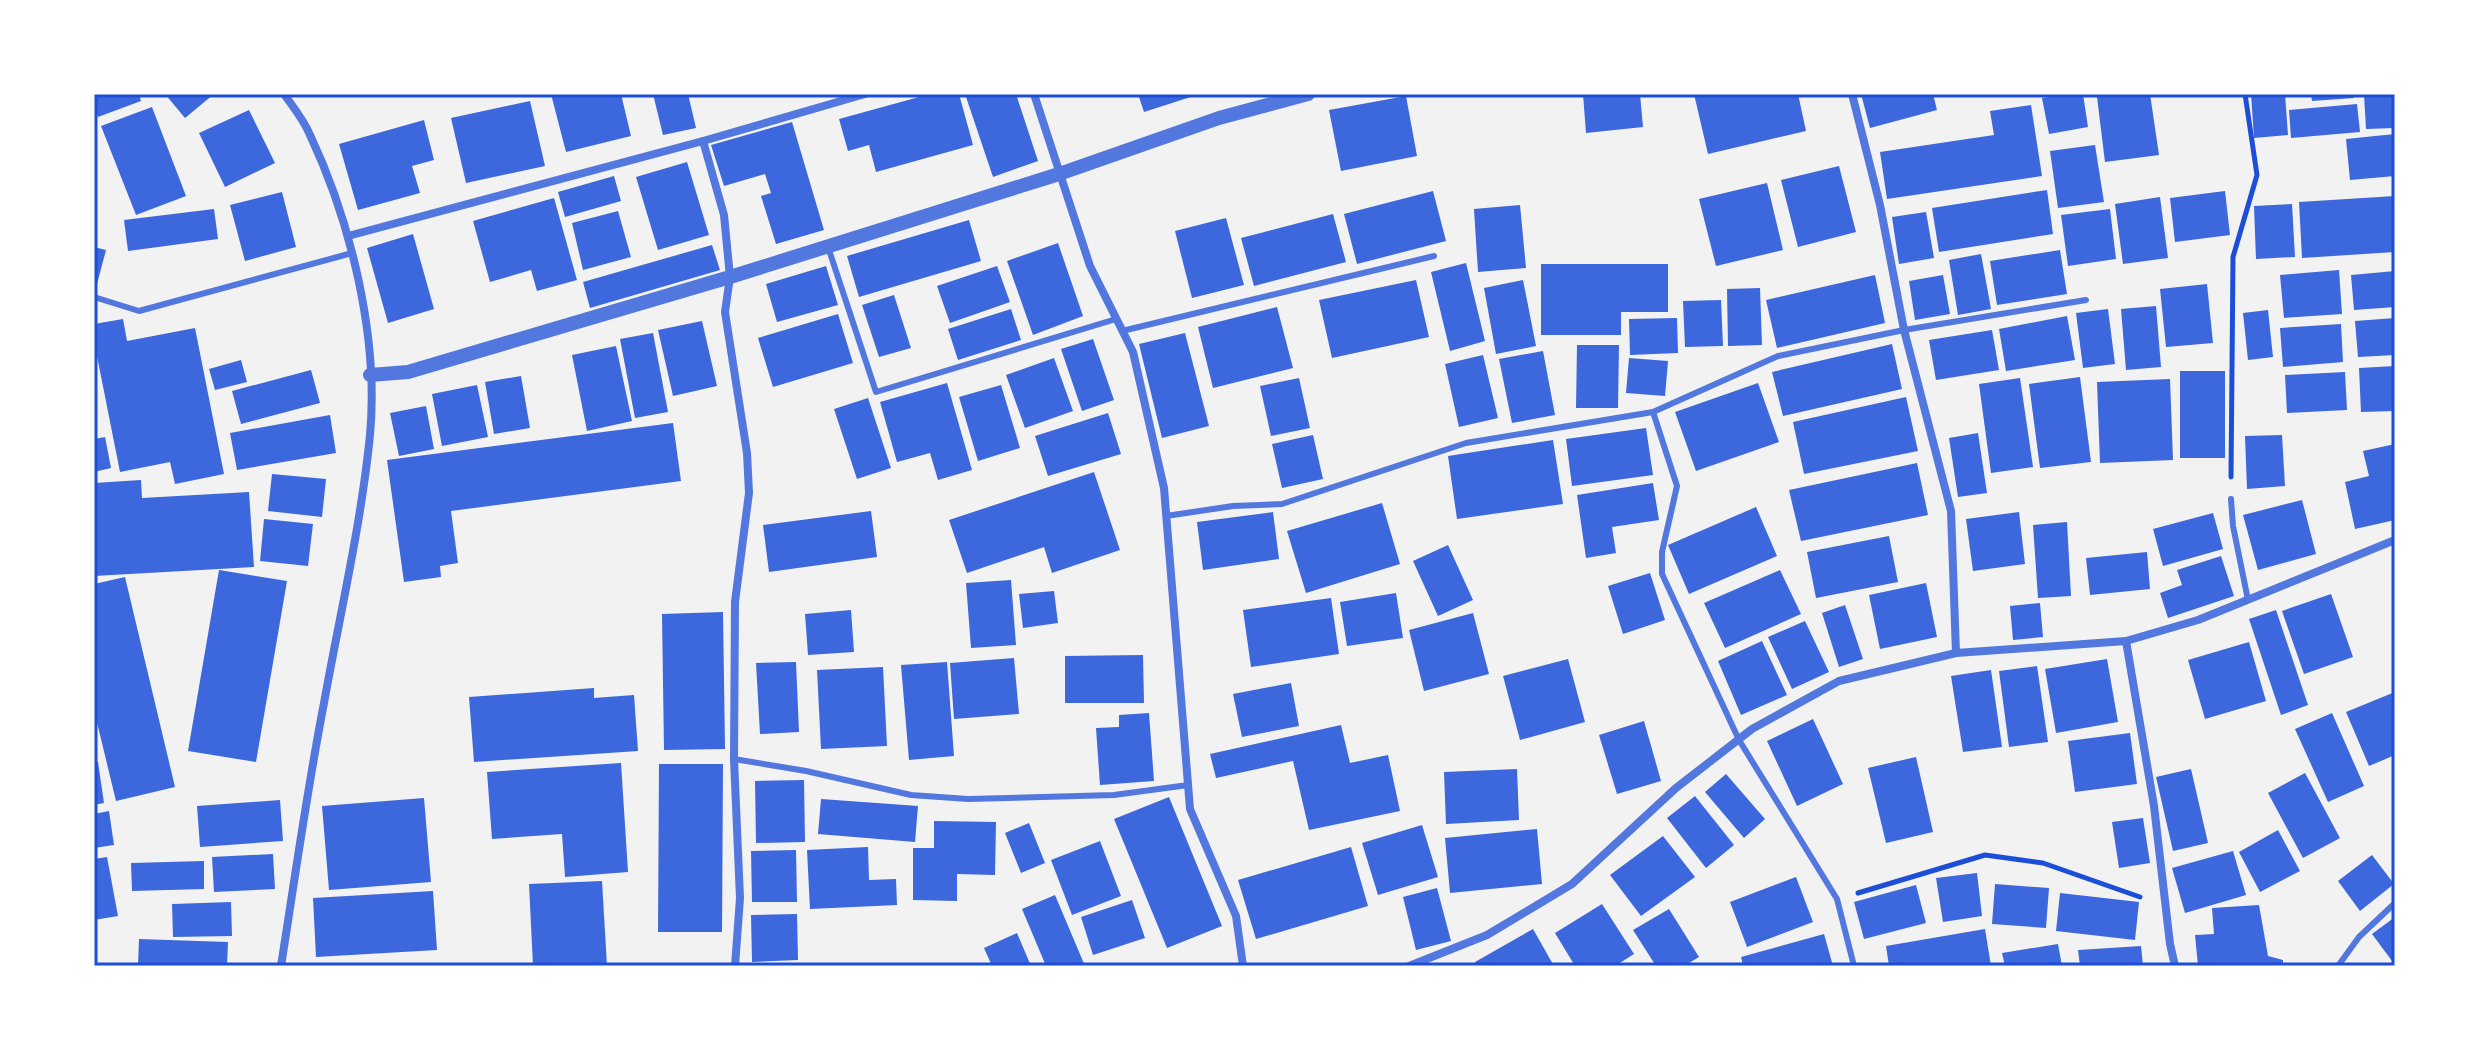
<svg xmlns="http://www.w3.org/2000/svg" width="2489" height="1060" viewBox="0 0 2489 1060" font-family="'Alegreya Sans',sans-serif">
	<rect width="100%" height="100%" fill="#f2f2f2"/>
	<g fill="#3d67dc">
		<polygon points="96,94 139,94 141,101 98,117 94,107"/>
		<polygon points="165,94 214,94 185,118"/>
		<polygon points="551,94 621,94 631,136 566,152"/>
		<polygon points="653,94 688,94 696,128 663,135"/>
		<polygon points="930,94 959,94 973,145 876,172 869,145 848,151 839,119"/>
		<polygon points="965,94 1016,94 1038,161 993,177"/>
		<polygon points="1138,94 1197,94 1197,95 1144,112"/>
		<polygon points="1583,94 1640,94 1643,127 1586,133"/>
		<polygon points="1694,94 1798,94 1806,131 1708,154"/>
		<polygon points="1861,94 1933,94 1937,110 1870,128"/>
		<polygon points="2067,94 2083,94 2088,127 2049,134 2042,98"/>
		<polygon points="2119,94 2150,94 2159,155 2105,162 2097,97"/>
		<polygon points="2251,94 2285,94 2288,135 2254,138"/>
		<polygon points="2311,94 2354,94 2354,98 2312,101"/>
		<polygon points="2364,94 2395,94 2395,128 2366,129"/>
		<polygon points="1406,96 1417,156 1341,171 1329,110"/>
		<polygon points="530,101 545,166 466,183 451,118"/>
		<polygon points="2357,104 2360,132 2291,138 2289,110"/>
		<polygon points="2031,105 2042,176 1887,199 1880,152 1994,135 1990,111"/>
		<polygon points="152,107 186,196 136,215 101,126"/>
		<polygon points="249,110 275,163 225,187 199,133"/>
		<polygon points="424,120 434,160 412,166 420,193 358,210 339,144"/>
		<polygon points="792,122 824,230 776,244 761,196 771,193 765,174 724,186 711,145"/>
		<polygon points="2395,134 2395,176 2350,180 2346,139"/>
		<polygon points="2095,145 2104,202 2058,208 2050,151"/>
		<polygon points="687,162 709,235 658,250 636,177"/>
		<polygon points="1839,166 1856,232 1798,247 1781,180"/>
		<polygon points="614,176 621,201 565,217 558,192"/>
		<polygon points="1767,183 1783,250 1716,266 1699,199"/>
		<polygon points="2047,190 2053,234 1939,252 1932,208"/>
		<polygon points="1433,191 1446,241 1357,264 1344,214"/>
		<polygon points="2225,191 2230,235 2175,242 2170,198"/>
		<polygon points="282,192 296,247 245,261 230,205"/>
		<polygon points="2395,196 2395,252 2302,258 2299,202"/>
		<polygon points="2160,197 2168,258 2123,264 2115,204"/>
		<polygon points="554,198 577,280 537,291 531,270 490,282 473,221"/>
		<polygon points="2292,204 2295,257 2256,259 2254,206"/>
		<polygon points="1520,205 1526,268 1478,272 1474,209"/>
		<polygon points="214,209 218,239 128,251 124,220"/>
		<polygon points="2110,209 2116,259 2068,266 2061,215"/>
		<polygon points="618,211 631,257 583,270 572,223"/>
		<polygon points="1926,212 1934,258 1899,264 1892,217"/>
		<polygon points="1333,214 1346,262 1254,286 1241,238"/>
		<polygon points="1226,218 1244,285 1192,298 1175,231"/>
		<polygon points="969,220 981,261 859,297 847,256"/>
		<polygon points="413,234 434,309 388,323 367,248"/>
		<polygon points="1058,243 1083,316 1033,335 1007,261"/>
		<polygon points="712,245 720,270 590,308 583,282"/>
		<polygon points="94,247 106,250 97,284 94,284"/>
		<polygon points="2060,250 2067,294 1997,305 1990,261"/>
		<polygon points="1981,254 1991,309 1958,315 1949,260"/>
		<polygon points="1466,263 1485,341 1450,351 1431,272"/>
		<polygon points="1541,264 1668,264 1668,312 1621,312 1621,335 1541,335"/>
		<polygon points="826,266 838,305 777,322 766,284"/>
		<polygon points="997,266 1010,302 950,323 937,286"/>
		<polygon points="2339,270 2342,314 2284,318 2280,275"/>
		<polygon points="2395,271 2395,307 2354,310 2351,275"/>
		<polygon points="1875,275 1885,323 1777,348 1766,300"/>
		<polygon points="1943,275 1950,314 1915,320 1909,281"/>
		<polygon points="1416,280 1429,337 1332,358 1319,300"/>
		<polygon points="1523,280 1536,346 1496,354 1484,288"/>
		<polygon points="2207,284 2213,343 2166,347 2160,289"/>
		<polygon points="1760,288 1762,345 1728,346 1727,289"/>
		<polygon points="894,295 911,348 879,357 862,305"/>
		<polygon points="1721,300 1723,346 1685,347 1683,301"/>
		<polygon points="2156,306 2161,367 2126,370 2121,309"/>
		<polygon points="1277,307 1293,368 1213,388 1198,327"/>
		<polygon points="1011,309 1021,340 958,360 948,329"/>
		<polygon points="2108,309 2115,364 2083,368 2076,313"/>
		<polygon points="2268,310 2273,357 2248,360 2243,313"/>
		<polygon points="838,314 853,363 773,387 758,338"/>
		<polygon points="2067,316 2075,360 2006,371 1999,329"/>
		<polygon points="1677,318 1678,353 1630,355 1629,319"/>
		<polygon points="2395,318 2395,355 2358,357 2355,321"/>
		<polygon points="123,319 127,341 195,328 224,474 175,484 170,462 120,472 94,341 94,324"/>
		<polygon points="702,321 717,386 673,396 658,330"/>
		<polygon points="2341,324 2343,362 2283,367 2280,328"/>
		<polygon points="1992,330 1999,370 1936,380 1929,340"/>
		<polygon points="653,333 668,412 635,418 620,339"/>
		<polygon points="1185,333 1209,426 1162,438 1139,344"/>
		<polygon points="1093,339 1114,400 1082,411 1061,349"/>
		<polygon points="1892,344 1902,389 1783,416 1772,372"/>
		<polygon points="1577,345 1619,345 1618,408 1576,408"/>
		<polygon points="616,346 632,421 587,431 572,355"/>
		<polygon points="1543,351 1555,415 1512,423 1499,359"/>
		<polygon points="1483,355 1498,418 1459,427 1445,364"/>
		<polygon points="1054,358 1073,411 1025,428 1006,375"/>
		<polygon points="1629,358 1668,361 1665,396 1626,393"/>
		<polygon points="241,360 247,382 215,390 209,369"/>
		<polygon points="2395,366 2395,411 2361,412 2359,368"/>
		<polygon points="311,370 320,403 241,424 232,391"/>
		<rect x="2180" y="371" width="45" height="87"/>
		<polygon points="2345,372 2347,410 2287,413 2285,375"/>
		<polygon points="521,376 530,428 494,434 485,382"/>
		<polygon points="2080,377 2091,462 2040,468 2029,384"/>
		<polygon points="1299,378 1310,428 1271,436 1260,386"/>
		<polygon points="2020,378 2033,467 1991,473 1979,384"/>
		<polygon points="2170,379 2173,460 2100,463 2097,382"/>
		<polygon points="947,383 972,470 938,480 930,453 897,462 880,402"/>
		<polygon points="1758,383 1779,442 1696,471 1675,412"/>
		<polygon points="477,385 488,437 442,446 432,394"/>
		<polygon points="1001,385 1020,448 978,461 959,397"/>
		<polygon points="1906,397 1918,451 1804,474 1793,422"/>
		<polygon points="868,398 891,468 857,479 834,409"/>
		<polygon points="426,406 434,449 399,456 390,413"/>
		<polygon points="1108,413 1121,454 1048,476 1035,436"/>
		<polygon points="330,415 336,453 237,470 230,433"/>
		<polygon points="673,423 681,481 451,511 458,563 440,566 441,577 404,582 387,460"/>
		<polygon points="1646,428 1653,475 1572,486 1566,439"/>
		<polygon points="1978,433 1987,493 1958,497 1949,438"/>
		<polygon points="1313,435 1323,479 1282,488 1272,444"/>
		<polygon points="2282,435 2285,486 2247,489 2245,436"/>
		<polygon points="105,437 111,468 94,472 94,439"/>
		<polygon points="1553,440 1563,504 1457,519 1448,456"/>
		<polygon points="2395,444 2395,520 2355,529 2345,482 2369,476 2363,451"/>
		<polygon points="1917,463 1928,515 1801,541 1789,490"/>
		<polygon points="1094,472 1120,550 1052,573 1044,547 967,573 949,520"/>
		<polygon points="272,474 326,479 322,517 268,511"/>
		<polygon points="141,480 142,498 249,492 254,567 94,576 94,483"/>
		<polygon points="1653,483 1659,520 1612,527 1616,553 1586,558 1577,495"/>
		<polygon points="2302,500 2316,554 2258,570 2243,515"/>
		<polygon points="1382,503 1400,564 1306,593 1287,531"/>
		<polygon points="1756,507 1777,556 1689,594 1668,545"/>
		<polygon points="871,511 877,557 769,572 763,525"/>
		<polygon points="1273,512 1279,559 1203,570 1197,522"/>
		<polygon points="2019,512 2025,564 1973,571 1966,519"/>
		<polygon points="2213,513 2223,549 2163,566 2153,529"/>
		<polygon points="264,519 313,524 308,566 260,561"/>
		<polygon points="2067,522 2071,596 2038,598 2033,525"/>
		<polygon points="1889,536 1898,582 1816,598 1807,552"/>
		<polygon points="1448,545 1473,600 1438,616 1413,561"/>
		<polygon points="2147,552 2150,589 2090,595 2086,558"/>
		<polygon points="2221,556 2234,596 2168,618 2160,593 2182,585 2177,570"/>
		<polygon points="219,570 287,581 256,762 188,751"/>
		<polygon points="1780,570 1801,614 1725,648 1704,603"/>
		<polygon points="1650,573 1665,620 1623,634 1608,586"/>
		<polygon points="125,577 175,787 116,801 94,710 94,584"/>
		<polygon points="1011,580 1016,645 971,648 966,583"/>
		<polygon points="1926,583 1937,637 1880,649 1869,595"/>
		<polygon points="1054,591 1058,623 1023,628 1019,594"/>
		<polygon points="1396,593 1403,638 1347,646 1340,602"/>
		<polygon points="2331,594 2353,657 2304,674 2282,611"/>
		<polygon points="1331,598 1339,654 1251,667 1243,610"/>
		<polygon points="2040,603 2043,637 2013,640 2010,606"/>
		<polygon points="1845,605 1863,659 1839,667 1822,613"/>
		<polygon points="851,610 854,652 808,655 805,614"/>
		<polygon points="2276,610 2308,705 2281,715 2249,619"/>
		<polygon points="723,612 725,749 664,750 662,614"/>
		<polygon points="1473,613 1489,674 1424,691 1409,630"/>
		<polygon points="1805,621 1829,672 1792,689 1768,637"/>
		<polygon points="1762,641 1787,695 1741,715 1718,661"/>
		<polygon points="2249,642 2266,701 2205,719 2188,660"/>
		<polygon points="1143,655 1144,703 1065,703 1065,656"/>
		<polygon points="1014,658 1019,714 954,719 950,663"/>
		<polygon points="1568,659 1585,722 1520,740 1503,676"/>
		<polygon points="2107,659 2118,722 2056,733 2045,669"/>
		<polygon points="796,662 799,732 760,734 756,663"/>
		<polygon points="947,662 954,756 909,760 901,665"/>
		<polygon points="2037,666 2048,742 2009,747 1999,671"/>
		<polygon points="883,667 887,746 821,749 817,670"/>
		<polygon points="1991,670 2002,747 1963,752 1951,676"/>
		<polygon points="1291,683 1299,726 1242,737 1233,694"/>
		<polygon points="594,688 594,698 634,695 638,751 474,762 469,697"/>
		<polygon points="2395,692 2395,755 2369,766 2346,712"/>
		<polygon points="1149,713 1154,781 1100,785 1096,728 1119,727 1119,715"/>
		<polygon points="2332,713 2364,786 2328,802 2295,729"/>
		<polygon points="1813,719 1843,784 1797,806 1767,741"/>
		<polygon points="1644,721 1661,781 1617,794 1599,735"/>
		<polygon points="1341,725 1350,763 1388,755 1400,811 1309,830 1293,761 1216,778 1210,754"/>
		<polygon points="2130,733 2137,784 2075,792 2068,741"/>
		<polygon points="1916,757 1933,832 1886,843 1868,768"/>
		<polygon points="98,762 104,803 94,805 94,763"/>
		<polygon points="621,763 628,872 565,877 562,834 492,839 487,772"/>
		<polygon points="659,764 723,764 722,932 658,932"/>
		<polygon points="1517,769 1519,820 1446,824 1444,772"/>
		<polygon points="2191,769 2208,843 2173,851 2156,777"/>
		<polygon points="2305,773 2340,838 2303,858 2268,793"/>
		<polygon points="1726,774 1765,819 1744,838 1705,792"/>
		<polygon points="804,780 805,842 756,843 755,781"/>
		<polygon points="1695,796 1734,845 1706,868 1667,818"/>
		<polygon points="1169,797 1222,926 1167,948 1114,819"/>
		<polygon points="424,798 431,882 329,890 322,806"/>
		<polygon points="821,799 918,806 915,842 818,834"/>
		<polygon points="280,800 283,841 200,847 197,806"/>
		<polygon points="109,811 114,845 94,848 94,814"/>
		<polygon points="2143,818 2150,863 2119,868 2112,822"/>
		<polygon points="934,821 996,822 995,875 957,874 957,901 913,900 913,848 934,848"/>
		<polygon points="1029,823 1045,863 1021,873 1005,833"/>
		<polygon points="1422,825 1438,877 1378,895 1362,843"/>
		<polygon points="1537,829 1542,884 1450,893 1445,838"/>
		<polygon points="2278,830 2300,871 2260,892 2239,852"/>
		<polygon points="1663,836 1695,877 1641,916 1610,875"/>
		<polygon points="1100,841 1121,896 1072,915 1051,860"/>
		<polygon points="868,847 869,880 896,879 897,905 810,909 807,850"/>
		<polygon points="1351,847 1368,906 1256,939 1238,880"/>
		<polygon points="796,850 797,902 752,902 751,851"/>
		<polygon points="2233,851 2246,895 2185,913 2172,868"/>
		<polygon points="273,854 275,889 214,892 212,857"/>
		<polygon points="2372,855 2394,884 2360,911 2338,881"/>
		<polygon points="107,857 118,916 94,920 94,859"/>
		<polygon points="204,861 204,889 132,891 131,863"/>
		<polygon points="1977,873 1982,916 1943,922 1936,878"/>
		<polygon points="1796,877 1813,922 1747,947 1730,902"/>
		<polygon points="602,881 607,966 533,966 529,884"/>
		<polygon points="1995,884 2049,888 2046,928 1992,924"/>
		<polygon points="1916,885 1926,923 1864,939 1854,902"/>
		<polygon points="1437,888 1451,941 1416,950 1403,897"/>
		<polygon points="433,891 437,950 316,957 313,898"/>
		<polygon points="2060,893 2139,902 2135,940 2056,931"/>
		<polygon points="1055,895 1085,966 1046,966 1022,909"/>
		<polygon points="1132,900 1145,938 1093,955 1081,917"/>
		<polygon points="231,902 232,936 173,937 172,904"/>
		<polygon points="1602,904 1634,954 1615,966 1575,966 1555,933"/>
		<polygon points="2259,905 2268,956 2283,960 2283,966 2198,966 2195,935 2214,934 2212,908"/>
		<polygon points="1669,909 1699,957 1684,966 1656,966 1633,930"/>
		<polygon points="797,914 798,960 752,962 751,915"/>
		<polygon points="2395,917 2395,965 2372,934"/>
		<polygon points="1533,929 1554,966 1477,966 1475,962"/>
		<polygon points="1985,929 1991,966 1889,966 1886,946"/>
		<polygon points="1017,933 1031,966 992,966 984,948"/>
		<polygon points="1824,934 1833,966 1743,966 1741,957"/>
		<polygon points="139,939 228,942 227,966 138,966"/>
		<polygon points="2058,944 2062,966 2005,966 2002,953"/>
		<polygon points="2141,946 2143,966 2080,966 2078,950"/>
	</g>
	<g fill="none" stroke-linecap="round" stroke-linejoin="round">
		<g stroke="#1d4ed8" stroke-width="5">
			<polyline points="2231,477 2233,257 2257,175 2245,94"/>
			<polyline points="1858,893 1985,855 2043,863 2140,897"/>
		</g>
		<g stroke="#5277de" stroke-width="6">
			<polyline points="828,247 876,392 1116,319"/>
			<polyline points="94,297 139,311 352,253"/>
			<polyline points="1122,331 1434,256"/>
			<polyline points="1653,412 1677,486 1662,552 1662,574 1739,740 1837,899 1854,966"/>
			<polyline points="2231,499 2233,526 2248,600"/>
			<polyline points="1166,516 1233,506 1282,504 1466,443 1653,412 1778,356 1904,330 2086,300"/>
			<polyline points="734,759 806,771 911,795 968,799 1114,795 1188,785"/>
			<polyline points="2338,966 2359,937 2395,903"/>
		</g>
		<g stroke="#5277de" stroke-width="8">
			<polyline points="1034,94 1090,266 1133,352 1164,488 1190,809 1236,916 1243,966"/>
			<polyline points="1852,94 1880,205 1904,330 1951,511 1956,653"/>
			<polyline points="703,141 724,215 730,277 725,312 747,453 749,493 735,602 734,759 740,898 735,966"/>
			<polyline points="348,236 703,141 865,94"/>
			<polyline points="2126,641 2154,806 2170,944 2175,966"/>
			<path d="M281,966C295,878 307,790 324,703C340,614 361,525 370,435C379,338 351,222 310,135C304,120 293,107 284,94"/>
			<polyline points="1409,966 1487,935 1572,884 1676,788 1752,729 1839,681 1956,653 2126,641 2198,620 2395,540"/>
		</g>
		<polyline stroke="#5277de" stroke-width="14" points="370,375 408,372 730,277 1059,174 1219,118 1308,94"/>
	</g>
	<rect width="2489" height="1060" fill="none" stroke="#ffffff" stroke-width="192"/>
	<rect x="96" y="96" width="2297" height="868" fill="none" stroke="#1d4ed8" stroke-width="3"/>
</svg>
